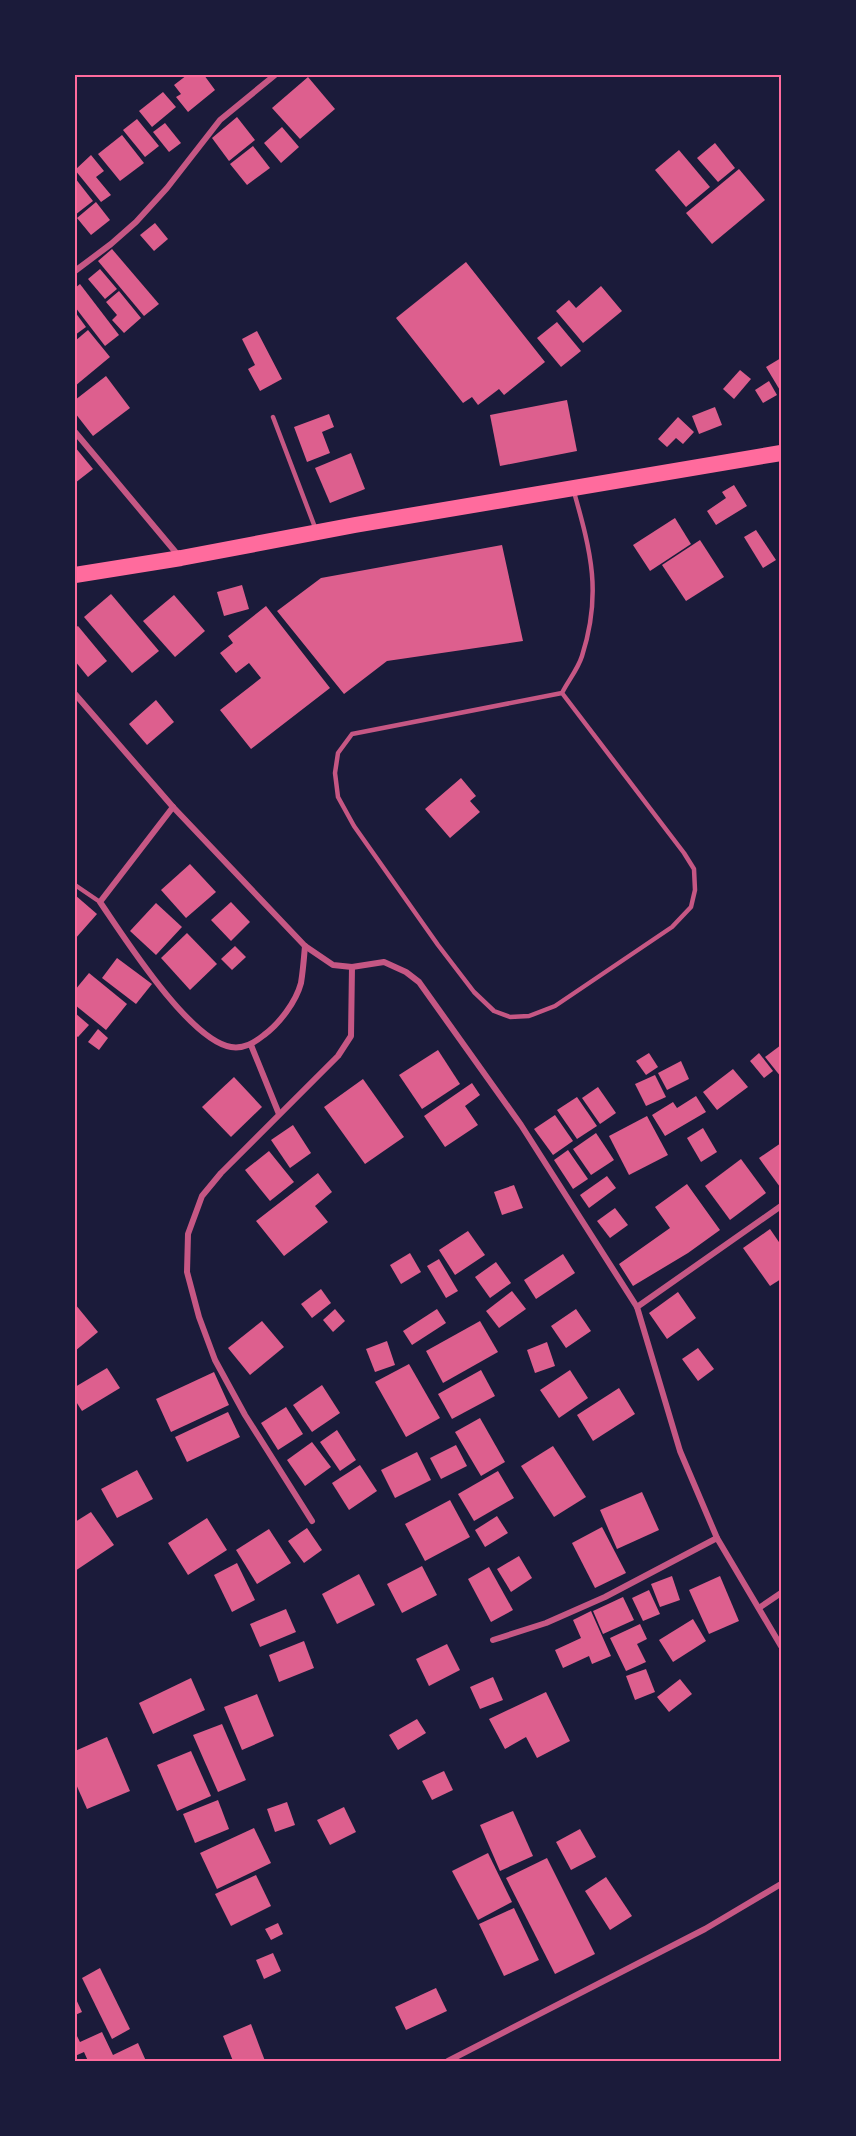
<svg xmlns="http://www.w3.org/2000/svg" width="856" height="2136" viewBox="0 0 856 2136" font-family="'DejaVu Sans',sans-serif">
	<rect width="100%" height="100%" fill="#1b1b3a"/>
	<g fill="#dd5f8e">
		<polygon points="187,75 204,75 215,90 188,112 176,97 181,94 174,85"/>
		<polygon points="308,77 335,109 300,139 272,108"/>
		<polygon points="163,92 176,107 152,127 139,111"/>
		<polygon points="237,117 255,140 229,161 212,138"/>
		<polygon points="137,119 159,146 145,157 123,130"/>
		<polygon points="165,123 181,143 169,152 153,132"/>
		<polygon points="282,127 299,147 281,163 264,143"/>
		<polygon points="122,135 144,163 120,181 98,154"/>
		<polygon points="715,143 735,168 718,182 697,158"/>
		<polygon points="253,146 270,168 247,185 230,164"/>
		<polygon points="679,150 710,187 686,207 655,170"/>
		<polygon points="91,155 104,171 96,177 111,195 101,202 75,170"/>
		<polygon points="739,169 765,200 712,244 686,213"/>
		<polygon points="75,178 93,201 75,215"/>
		<polygon points="96,202 110,220 91,235 77,218"/>
		<polygon points="155,223 168,239 154,251 140,235"/>
		<polygon points="112,249 159,304 144,316 98,261"/>
		<polygon points="466,262 545,362 504,395 499,389 478,405 472,397 463,403 396,318"/>
		<polygon points="100,269 117,289 105,299 88,279"/>
		<polygon points="80,284 119,335 105,346 75,307 75,288"/>
		<polygon points="601,286 622,311 583,343 556,311 569,300 576,308"/>
		<polygon points="119,291 141,318 124,333 112,320 117,315 106,302"/>
		<polygon points="75,312 86,327 75,335"/>
		<polygon points="557,322 581,351 561,367 537,338"/>
		<polygon points="88,330 110,357 75,386 75,341"/>
		<polygon points="257,331 282,379 260,391 248,369 255,365 242,339"/>
		<polygon points="781,358 781,392 766,367"/>
		<polygon points="740,370 751,379 734,399 723,389"/>
		<polygon points="106,376 130,408 93,436 75,413 75,400"/>
		<polygon points="769,381 777,395 763,403 755,390"/>
		<polygon points="567,400 577,451 500,466 490,415"/>
		<polygon points="715,407 722,425 699,434 692,416"/>
		<polygon points="329,414 334,427 322,432 330,453 307,462 294,427"/>
		<polygon points="678,417 694,432 683,444 676,438 667,447 658,439"/>
		<polygon points="75,447 93,469 75,483"/>
		<polygon points="351,453 365,489 330,503 315,468"/>
		<polygon points="734,485 747,506 716,525 707,511 726,498 722,492"/>
		<polygon points="675,518 691,544 650,571 633,545"/>
		<polygon points="756,530 776,560 763,568 744,537"/>
		<polygon points="700,540 724,577 686,601 662,565"/>
		<polygon points="502,545 523,641 387,661 344,694 277,611 321,578"/>
		<polygon points="242,585 249,609 224,616 217,592"/>
		<polygon points="111,594 159,651 132,673 84,617"/>
		<polygon points="174,595 205,631 175,657 143,621"/>
		<polygon points="266,606 330,688 251,749 220,710 261,678 249,663 236,673 220,653 233,643 228,636"/>
		<polygon points="78,626 107,661 88,677 75,661 75,628"/>
		<polygon points="156,700 174,722 147,745 129,724"/>
		<polygon points="461,778 476,796 470,801 480,812 450,838 425,809"/>
		<polygon points="190,864 216,892 186,918 161,890"/>
		<polygon points="75,895 97,914 75,939"/>
		<polygon points="231,902 250,922 231,941 211,920"/>
		<polygon points="156,903 182,927 156,955 130,931"/>
		<polygon points="187,933 217,964 190,990 161,958"/>
		<polygon points="235,946 246,957 232,970 221,959"/>
		<polygon points="117,958 152,984 136,1004 102,978"/>
		<polygon points="89,973 127,1004 106,1030 75,1005 75,990"/>
		<polygon points="75,1013 89,1025 78,1037 75,1035"/>
		<polygon points="98,1029 108,1038 99,1050 88,1042"/>
		<polygon points="781,1045 781,1077 765,1057"/>
		<polygon points="438,1050 460,1084 422,1109 399,1075"/>
		<polygon points="649,1053 658,1067 646,1075 636,1061"/>
		<polygon points="759,1053 773,1071 764,1078 750,1061"/>
		<polygon points="681,1061 689,1079 667,1090 658,1073"/>
		<polygon points="733,1069 748,1087 717,1110 703,1092"/>
		<polygon points="655,1075 666,1097 646,1106 635,1084"/>
		<polygon points="234,1077 262,1107 231,1137 202,1107"/>
		<polygon points="363,1079 404,1137 365,1164 324,1107"/>
		<polygon points="472,1083 480,1095 465,1106 478,1125 445,1147 424,1116"/>
		<polygon points="598,1087 616,1113 600,1124 582,1098"/>
		<polygon points="696,1096 706,1112 665,1136 652,1115 673,1102 677,1108"/>
		<polygon points="577,1097 597,1126 577,1139 557,1110"/>
		<polygon points="555,1115 573,1141 553,1155 534,1129"/>
		<polygon points="647,1116 668,1155 629,1175 609,1136"/>
		<polygon points="293,1125 311,1153 290,1168 271,1140"/>
		<polygon points="703,1128 717,1152 701,1162 687,1138"/>
		<polygon points="596,1133 614,1160 591,1175 573,1149"/>
		<polygon points="781,1143 781,1186 780,1187 759,1158"/>
		<polygon points="568,1150 588,1179 573,1189 554,1160"/>
		<polygon points="269,1151 294,1182 270,1201 245,1170"/>
		<polygon points="741,1159 766,1193 730,1220 705,1186"/>
		<polygon points="318,1173 332,1192 315,1206 328,1222 284,1256 256,1221"/>
		<polygon points="607,1176 616,1188 589,1208 580,1195"/>
		<polygon points="687,1184 720,1230 688,1253 633,1286 619,1264 670,1228 655,1207"/>
		<polygon points="514,1185 523,1208 502,1215 494,1192"/>
		<polygon points="615,1208 628,1225 610,1238 597,1221"/>
		<polygon points="770,1229 781,1245 781,1279 770,1286 743,1248"/>
		<polygon points="468,1231 485,1255 455,1275 439,1250"/>
		<polygon points="410,1253 421,1272 401,1284 390,1265"/>
		<polygon points="563,1254 575,1273 536,1299 524,1280"/>
		<polygon points="439,1259 458,1291 446,1298 427,1266"/>
		<polygon points="496,1262 511,1283 490,1298 475,1277"/>
		<polygon points="321,1289 331,1303 312,1318 301,1304"/>
		<polygon points="512,1291 526,1309 499,1328 486,1311"/>
		<polygon points="678,1292 696,1318 667,1339 649,1313"/>
		<polygon points="75,1304 98,1332 75,1351"/>
		<polygon points="335,1309 345,1321 333,1332 323,1320"/>
		<polygon points="437,1309 446,1323 412,1345 403,1331"/>
		<polygon points="576,1309 591,1331 566,1348 551,1326"/>
		<polygon points="262,1321 284,1347 250,1375 228,1348"/>
		<polygon points="480,1321 498,1352 443,1383 426,1351"/>
		<polygon points="387,1341 395,1365 375,1372 366,1349"/>
		<polygon points="547,1342 555,1366 535,1373 527,1350"/>
		<polygon points="698,1348 714,1369 698,1381 682,1359"/>
		<polygon points="409,1364 440,1418 406,1437 375,1382"/>
		<polygon points="107,1368 120,1388 82,1411 75,1400 75,1387"/>
		<polygon points="481,1370 495,1396 452,1419 438,1394"/>
		<polygon points="570,1370 588,1398 559,1418 540,1390"/>
		<polygon points="214,1372 229,1405 171,1432 156,1399"/>
		<polygon points="322,1385 340,1413 312,1432 293,1405"/>
		<polygon points="619,1388 635,1414 593,1441 577,1415"/>
		<polygon points="286,1407 303,1434 278,1450 261,1423"/>
		<polygon points="228,1412 240,1437 187,1462 175,1437"/>
		<polygon points="480,1418 505,1462 481,1476 455,1432"/>
		<polygon points="337,1430 356,1460 340,1471 320,1442"/>
		<polygon points="312,1442 331,1467 305,1486 287,1460"/>
		<polygon points="456,1445 467,1466 441,1479 430,1458"/>
		<polygon points="553,1446 586,1497 554,1517 521,1466"/>
		<polygon points="417,1452 431,1480 395,1498 381,1470"/>
		<polygon points="360,1465 377,1491 349,1510 332,1483"/>
		<polygon points="137,1470 153,1499 117,1518 101,1489"/>
		<polygon points="498,1471 514,1498 474,1521 458,1494"/>
		<polygon points="642,1492 659,1530 617,1549 600,1510"/>
		<polygon points="450,1500 470,1537 425,1561 405,1524"/>
		<polygon points="91,1512 114,1545 75,1571 75,1522"/>
		<polygon points="497,1516 508,1533 485,1547 475,1530"/>
		<polygon points="207,1518 227,1550 188,1575 168,1543"/>
		<polygon points="602,1527 626,1573 595,1588 572,1543"/>
		<polygon points="307,1528 322,1550 304,1563 288,1541"/>
		<polygon points="269,1529 291,1563 257,1584 236,1550"/>
		<polygon points="519,1556 532,1578 511,1592 497,1569"/>
		<polygon points="237,1563 255,1600 232,1612 214,1575"/>
		<polygon points="422,1566 437,1595 402,1613 387,1584"/>
		<polygon points="489,1567 513,1610 491,1622 468,1579"/>
		<polygon points="359,1574 375,1605 337,1624 322,1594"/>
		<polygon points="672,1576 680,1600 660,1607 651,1584"/>
		<polygon points="720,1576 739,1621 709,1634 689,1590"/>
		<polygon points="649,1590 660,1614 643,1621 632,1598"/>
		<polygon points="623,1597 634,1620 603,1634 593,1611"/>
		<polygon points="286,1609 296,1632 260,1647 250,1624"/>
		<polygon points="591,1611 611,1656 592,1664 589,1656 563,1668 555,1650 581,1638 573,1620"/>
		<polygon points="693,1619 706,1641 673,1662 659,1640"/>
		<polygon points="640,1624 647,1639 637,1644 646,1662 626,1671 610,1638"/>
		<polygon points="304,1641 314,1668 279,1682 269,1655"/>
		<polygon points="447,1644 460,1670 429,1686 416,1659"/>
		<polygon points="646,1669 655,1692 635,1700 626,1676"/>
		<polygon points="493,1677 503,1700 480,1709 470,1687"/>
		<polygon points="191,1678 205,1710 153,1734 139,1703"/>
		<polygon points="680,1679 692,1694 669,1712 657,1697"/>
		<polygon points="546,1692 570,1741 537,1758 526,1737 505,1749 489,1719"/>
		<polygon points="257,1694 274,1736 242,1750 224,1707"/>
		<polygon points="417,1719 426,1733 398,1750 389,1735"/>
		<polygon points="222,1724 246,1780 218,1792 193,1735"/>
		<polygon points="107,1737 130,1791 87,1809 75,1782 75,1751"/>
		<polygon points="191,1751 211,1796 177,1811 157,1765"/>
		<polygon points="444,1771 453,1790 432,1800 422,1781"/>
		<polygon points="218,1800 229,1829 195,1843 183,1814"/>
		<polygon points="287,1802 295,1825 275,1832 267,1809"/>
		<polygon points="344,1807 356,1832 330,1845 317,1820"/>
		<polygon points="513,1811 533,1856 500,1871 480,1825"/>
		<polygon points="254,1828 271,1863 217,1889 200,1853"/>
		<polygon points="580,1829 596,1857 571,1870 556,1842"/>
		<polygon points="488,1853 512,1902 478,1920 452,1871"/>
		<polygon points="547,1858 595,1954 555,1974 506,1878"/>
		<polygon points="256,1875 271,1906 231,1926 215,1894"/>
		<polygon points="606,1877 632,1916 610,1930 585,1891"/>
		<polygon points="514,1908 539,1960 504,1976 479,1924"/>
		<polygon points="278,1923 283,1934 271,1940 265,1929"/>
		<polygon points="273,1953 281,1971 264,1979 256,1960"/>
		<polygon points="100,1968 130,2029 112,2039 82,1978"/>
		<polygon points="436,1988 447,2011 406,2030 395,2007"/>
		<polygon points="75,1997 82,2012 75,2015"/>
		<polygon points="251,2024 265,2061 233,2061 223,2036"/>
		<polygon points="75,2032 80,2042 102,2032 113,2055 138,2043 146,2061 88,2061 84,2052 75,2056"/>
	</g>
	<g fill="none" stroke-linecap="round" stroke-linejoin="round">
		<g stroke="#c65784" stroke-width="4.5">
			<polyline points="273,417 316,530"/>
			<path d="M562,693L684,853L694,869L695,890L691,907L672,927L555,1006L529,1016L510,1017L494,1011L474,992L438,945L354,826L338,797L335,773L338,753L352,734L562,693C568,681 578,669 582,656C602,594 591,552 574,492"/>
			<polyline points="75,885 100,902"/>
		</g>
		<g stroke="#c65784" stroke-width="6">
			<polyline points="75,271 111,244 136,222 167,188 220,120 275,75"/>
			<polyline points="75,432 178,555"/>
			<polyline points="75,694 173,807 305,946 333,965 352,967 384,962 406,972 419,982 521,1125 637,1307 680,1451 717,1538 781,1646"/>
			<path d="M173,807L100,902C124,937 189,1040 231,1047C244,1049 254,1043 264,1035C279,1024 296,1002 301,983C303,971 304,958 305,946"/>
			<polyline points="251,1045 279,1114"/>
			<polyline points="637,1307 781,1206"/>
			<polyline points="312,1521 245,1415 215,1360 199,1317 187,1272 188,1234 202,1196 221,1173 338,1056 351,1036 352,967"/>
			<polyline points="759,1608 781,1593"/>
			<polyline points="493,1640 546,1623 605,1597 717,1538"/>
			<polyline points="448,2061 705,1929 781,1884"/>
		</g>
		<polyline stroke="#ff6b9d" stroke-width="16" points="75,575 181,558 355,525 781,453"/>
	</g>
	<rect width="856" height="2136" fill="none" stroke="#1b1b3a" stroke-width="153"/>
	<rect x="76" y="76" width="704" height="1984" fill="none" stroke="#ff6b9d" stroke-width="2"/>
</svg>
